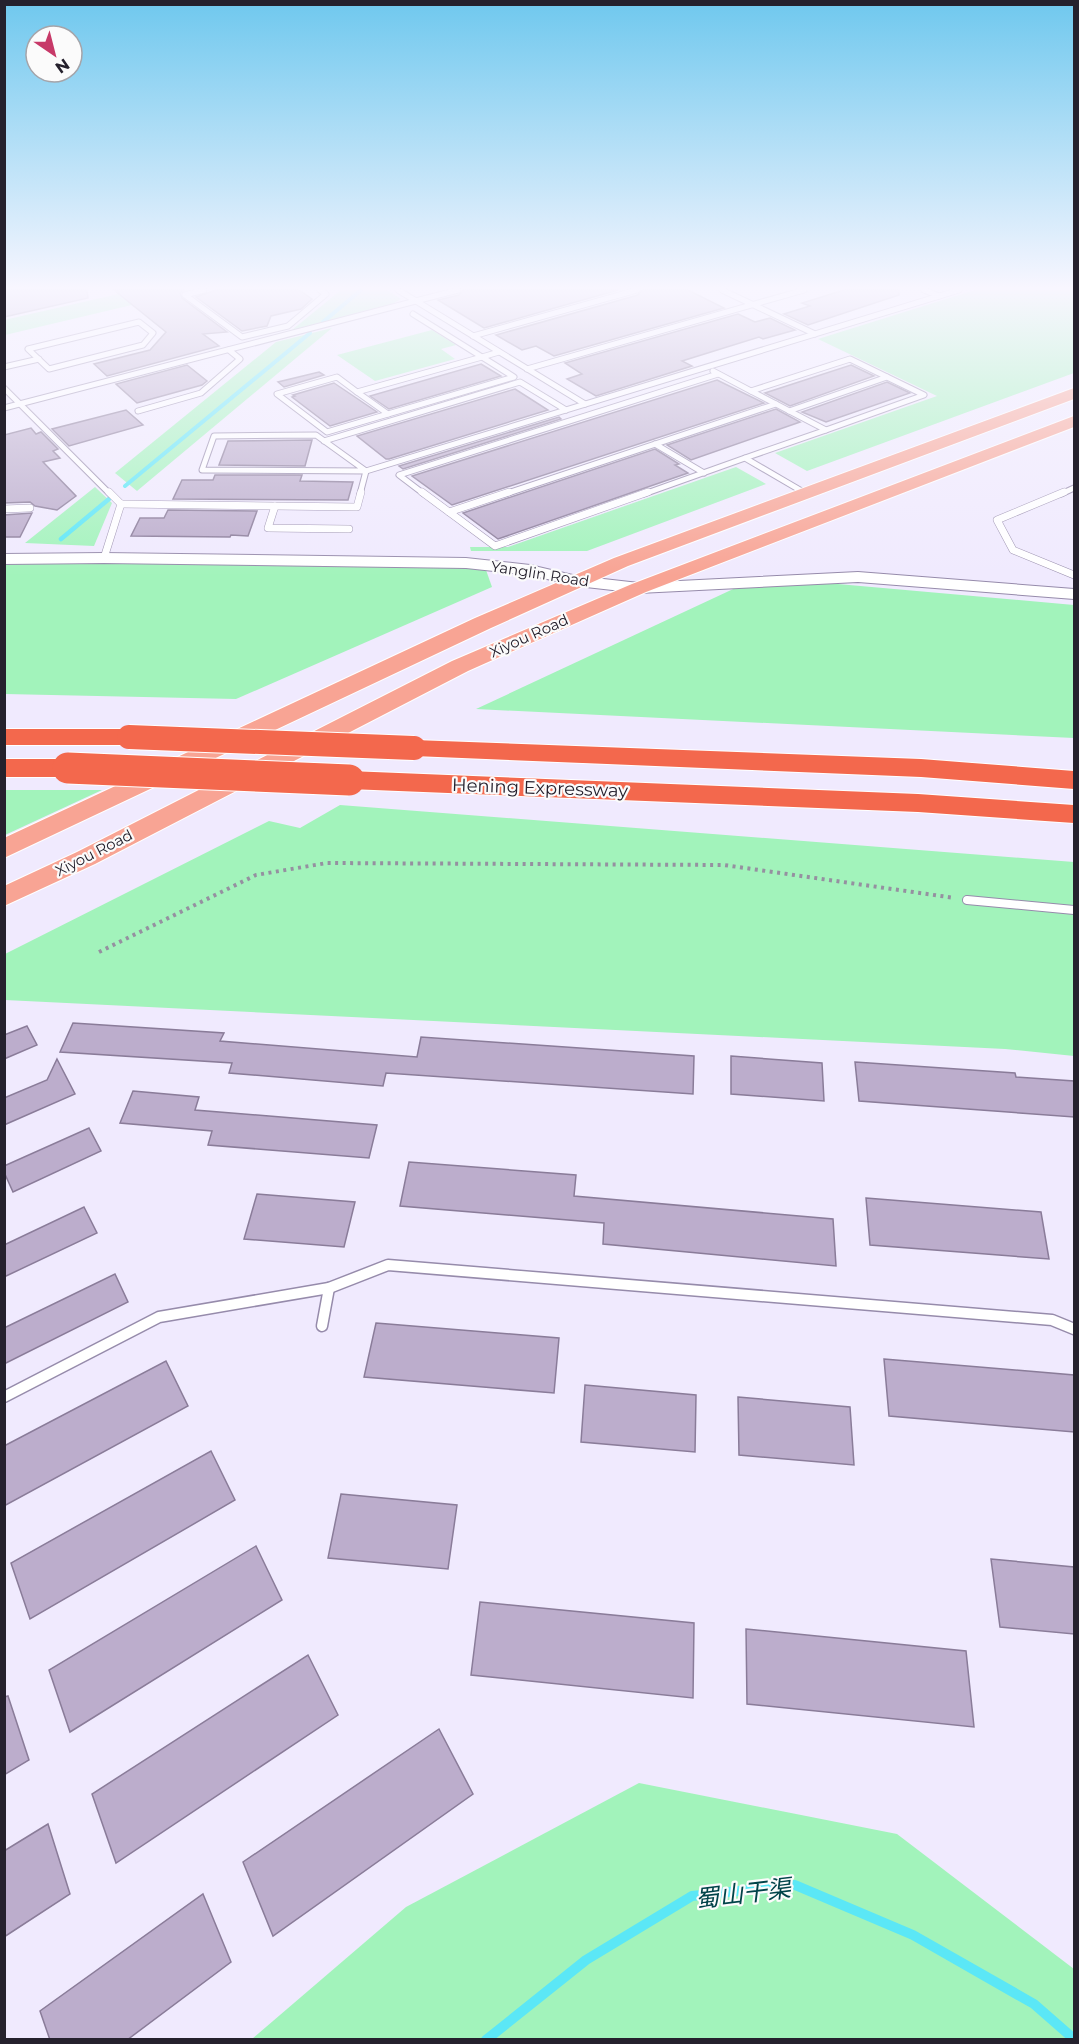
<svg xmlns="http://www.w3.org/2000/svg" width="1079" height="2044" viewBox="0 0 1079 2044" font-family="Montserrat,'Noto Sans SC',sans-serif">
	<rect width="100%" height="100%" fill="#f0eafe"/>
	<g fill="#a2f3bb">
		<polygon points="136,290 195,290 5,335 4,320"/>
		<polygon points="341,290 387,290 401,299 392,304 292,330"/>
		<polygon points="975,290 1074,290 1074,373 807,471 775,453 937,396 818,339"/>
		<polygon points="332,328 137,491 115,473 276,342"/>
		<polygon points="432,330 456,345 441,349 455,359 375,381 337,355"/>
		<polygon points="736,467 766,484 587,551 471,551 470,547 508,547"/>
		<polygon points="95,487 112,503 94,546 25,543"/>
		<polygon points="159,561 438,566 486,570 492,587 236,699 5,694 4,564"/>
		<polygon points="759,577 1074,605 1074,738 476,709"/>
		<polygon points="5,790 102,790 5,835"/>
		<polygon points="340,805 1074,862 1074,1056 1005,1049 5,1000 5,954 269,821 300,828"/>
		<polygon points="639,1783 897,1834 1074,1969 1074,2039 252,2039 406,1907"/>
	</g>
	<g fill="none" stroke-linecap="round" stroke-linejoin="round">
		<g stroke="#5be7f6" stroke-width="4">
			<polyline points="323,322 361,290"/>
			<polyline points="125,486 310,333"/>
		</g>
		<polyline stroke="#5be7f6" stroke-width="4.5" points="61,539 109,499"/>
		<polyline stroke="#5be7f6" stroke-width="10" points="486,2040 586,1960 692,1896 795,1885 913,1935 1034,2004 1074,2039"/>
	</g>
	<g fill="#bcadcc" stroke="#8a7c99" stroke-width="1.5">
		<polygon points="4,290 87,290 88,298 4,317"/>
		<polygon points="114,290 184,290 180,293 182,298 227,332 203,334 219,346 107,376 94,364 150,350 166,332"/>
		<polygon points="216,290 299,290 312,299 301,309 271,316 267,326 242,331 196,297"/>
		<polygon points="463,290 618,290 484,328 438,300 459,295"/>
		<polygon points="642,290 688,290 724,308 554,356 536,346 522,350 496,335 638,295"/>
		<polygon points="844,290 899,290 899,295 808,325 784,314 810,306 802,303"/>
		<polygon points="738,314 755,322 770,318 795,330 763,339 759,337 682,361 692,366 596,396 567,379 582,374 565,363"/>
		<polygon points="481,364 501,376 389,409 370,396"/>
		<polygon points="187,365 207,381 202,385 137,403 116,384"/>
		<polygon points="851,365 874,376 790,406 765,393"/>
		<polygon points="319,372 324,375 284,387 278,382"/>
		<polygon points="717,380 764,403 452,505 412,476"/>
		<polygon points="887,382 910,393 826,422 802,412"/>
		<polygon points="334,383 337,385 377,412 330,426 292,397 295,396 293,395"/>
		<polygon points="515,389 548,410 389,459 386,459 357,436"/>
		<polygon points="776,409 800,422 691,460 667,445"/>
		<polygon points="126,410 143,425 69,446 52,429"/>
		<polygon points="559,417 561,419 403,469 399,466"/>
		<polygon points="31,428 36,434 41,432 58,449 53,451 60,458 43,462 76,496 57,510 35,506 30,502 4,503 4,435"/>
		<polygon points="312,440 305,466 219,465 228,441"/>
		<polygon points="655,449 679,464 675,465 688,473 498,539 463,513"/>
		<polygon points="215,475 302,475 300,481 353,482 348,500 173,499 182,480 213,480"/>
		<polygon points="168,510 257,511 248,536 231,535 230,537 131,536 140,518 164,518"/>
		<polygon points="32,513 20,537 4,537 4,515"/>
		<polygon points="73,1023 224,1033 220,1041 417,1057 421,1037 694,1056 693,1094 386,1073 383,1086 229,1073 232,1063 60,1052"/>
		<polygon points="27,1026 37,1045 4,1059 4,1035"/>
		<polygon points="731,1056 822,1063 824,1101 731,1094"/>
		<polygon points="57,1059 75,1094 4,1125 4,1098 47,1080"/>
		<polygon points="855,1062 1015,1073 1016,1077 1074,1081 1074,1117 859,1101"/>
		<polygon points="133,1091 199,1097 195,1110 377,1125 369,1158 208,1145 212,1131 120,1123"/>
		<polygon points="89,1128 101,1151 13,1192 4,1172 4,1166"/>
		<polygon points="409,1162 576,1175 574,1196 833,1219 836,1266 603,1244 604,1223 400,1206"/>
		<polygon points="257,1194 355,1202 344,1247 244,1239"/>
		<polygon points="866,1198 1041,1212 1049,1259 870,1245"/>
		<polygon points="84,1207 97,1233 4,1277 4,1245"/>
		<polygon points="115,1274 128,1302 4,1364 4,1328"/>
		<polygon points="376,1323 559,1338 554,1393 364,1377"/>
		<polygon points="884,1359 1074,1375 1074,1432 889,1416"/>
		<polygon points="166,1361 188,1406 4,1506 4,1446"/>
		<polygon points="585,1385 696,1395 695,1452 581,1442"/>
		<polygon points="738,1397 850,1407 854,1465 739,1455"/>
		<polygon points="211,1451 235,1500 30,1619 11,1563"/>
		<polygon points="341,1494 457,1505 448,1569 328,1558"/>
		<polygon points="256,1546 282,1600 70,1732 49,1670"/>
		<polygon points="991,1559 1074,1567 1074,1634 1000,1627"/>
		<polygon points="480,1602 694,1623 693,1698 471,1675"/>
		<polygon points="746,1629 966,1651 974,1727 747,1704"/>
		<polygon points="308,1655 338,1715 116,1863 92,1794"/>
		<polygon points="8,1696 29,1760 4,1775 4,1697"/>
		<polygon points="439,1729 473,1794 273,1936 243,1862"/>
		<polygon points="48,1824 70,1894 4,1937 4,1851"/>
		<polygon points="203,1894 231,1962 127,2040 50,2040 40,2011"/>
	</g>
	<g fill="none" stroke-linecap="round" stroke-linejoin="round">
		<g stroke="#968bab" stroke-width="7">
			<g id="service-far3">
				<polyline points="204,290 185,295 242,337 288,326 326,294 320,290"/>
				<polyline points="398,290 585,404"/>
				<polyline points="722,290 815,334"/>
				<polyline points="924,290 939,296"/>
				<polyline points="413,314 482,357"/>
				<polygon points="139,322 153,333 143,345 49,369 28,349"/>
				<polyline points="473,336 637,290"/>
				<polygon points="482,357 514,377 388,414 357,392"/>
				<polyline points="482,357 499,352"/>
				<polygon points="850,359 924,395 826,430 751,391"/>
				<polyline points="4,367 39,359"/>
				<polyline points="527,369 804,290"/>
				<polyline points="713,371 751,391"/>
				<polyline points="4,388 110,494"/>
				<polyline points="357,392 337,377 277,394 327,432 388,414"/>
				<polyline points="4,408 458,290"/>
				<polyline points="138,411 201,393 240,359 229,350"/>
				<polyline points="789,411 887,377"/>
				<polygon points="316,435 366,471 202,470 214,436"/>
				<polyline points="324,441 520,382 566,410"/>
				<polyline points="655,444 704,473"/>
				<polyline points="366,471 959,290"/>
				<polyline points="805,493 745,458 826,430"/>
				<polyline points="360,494 366,471"/>
				<polyline points="424,494 399,475 718,374"/>
				<polyline points="505,494 776,404"/>
				<polyline points="644,494 745,458"/>
				<polyline points="1061,494 1074,488"/>
			</g>
		</g>
		<g stroke="#968bab" stroke-width="8">
			<g id="service-far2">
				<polyline points="422,492 495,546 648,492"/>
				<polyline points="1064,492 997,520 1013,550 1074,575"/>
				<polyline points="121,504 357,507 361,492"/>
				<polyline points="275,506 268,528 349,529"/>
				<polyline points="4,509 30,508"/>
				<polyline points="449,512 509,492"/>
				<polyline points="104,558 121,504 109,492"/>
			</g>
		</g>
		<g stroke="#968bab" stroke-width="10">
			<polyline id="service-far1" points="967,900 1074,910"/>
		</g>
		<g stroke="#968bab" stroke-width="13">
			<g id="service">
				<polyline points="322,1326 329,1288"/>
				<polyline points="4,1397 159,1317 329,1288 388,1265 1052,1320 1074,1329"/>
			</g>
		</g>
		<g stroke="#968bab" stroke-width="2">
			<polygon id="tertiary" points="104,553 466,558 530,565 577,576 639,583 858,572 1074,589 1074,599 858,582 639,593 577,586 530,575 466,568 104,563 4,564 4,554"/>
		</g>
		<g stroke="#fff" stroke-width="2">
			<g id="primary">
				<polygon points="1074,388 1074,399 628,566 491,628 4,858 4,838 475,618 614,558"/>
				<polygon points="1074,416 1074,427 646,592 468,671 95,864 4,906 4,886 77,852 452,661 632,584"/>
			</g>
		</g>
		<g stroke="#fff" stroke-width="2">
			<g id="motorway">
				<polygon points="4,729 129,729 138,731 142,737 138,743 129,745 4,745"/>
				<polygon points="414,740 921,759 1074,771 1074,789 921,777 414,756 405,754 401,748 405,742"/>
				<polygon points="4,759 68,759 78,762 82,768 78,774 68,777 4,777"/>
				<polygon points="349,771 918,794 1074,805 1074,823 918,812 349,789 339,786 335,780 339,774"/>
			</g>
		</g>
		<polyline stroke="#9590a0" stroke-width="4" stroke-dasharray="3 4.5" stroke-linecap="butt" points="99,952 256,875 327,863 724,865 955,898"/>
		<use href="#service-far3" stroke="#fff" stroke-width="5"/>
		<use href="#service-far2" stroke="#fff" stroke-width="7"/>
		<use href="#service-far1" stroke="#fff" stroke-width="8"/>
		<use href="#service" stroke="#fff" stroke-width="10"/>
		<use href="#tertiary" fill="#fff" fill-rule="evenodd"/>
		<use href="#primary" fill="#f8a494" fill-rule="evenodd"/>
		<use href="#motorway" fill="#f3684d" fill-rule="evenodd"/>
		<g stroke="#fff" stroke-width="26" stroke-linecap="butt">
			<polyline id="motorway-bridge-far1" points="129,737 414,748"/>
		</g>
		<g stroke="#fff" stroke-width="33" stroke-linecap="butt">
			<polyline id="motorway-bridge" points="68,768 349,780"/>
		</g>
		<use href="#motorway-bridge-far1" stroke="#f3684d" stroke-width="24"/>
		<use href="#motorway-bridge" stroke="#f3684d" stroke-width="31"/>
	</g>
	<linearGradient id="sky" x2="0" y2="1"><stop stop-color="#6fc8ee"/><stop offset="0.5" stop-color="#f8f6ff"/><stop offset="1" stop-color="#f8f6ff" stop-opacity="0"/></linearGradient>
	<rect width="1079" height="576" fill="url(#sky)"/>
	<g text-anchor="middle" stroke-width="4.5" stroke-linejoin="round" paint-order="stroke">
		<g font-size="15" fill="#25212d" stroke="#fbfbfb">
			<text transform="translate(540 574) rotate(9)" y="5">Yanglin Road</text>
			<text transform="translate(529 636) rotate(-24)" y="5">Xiyou Road</text>
			<text transform="translate(94 853) rotate(-27)" y="5">Xiyou Road</text>
		</g>
		<g font-size="18" fill="#25212d" stroke="#fbfbfb">
			<text transform="translate(540 788) rotate(2)" y="6">Hening Expressway</text>
		</g>
		<g font-size="24" font-style="italic" fill="#004349" stroke="#fbfbfb">
			<text transform="translate(743 1894) rotate(-7)" y="8">蜀山干渠</text>
		</g>
	</g>
	<rect width="1079" height="2044" fill="none" stroke="#25212d" stroke-width="12"/>
	<g transform="translate(54 54) rotate(145)"><circle r="28" fill="#fbfbfb" stroke="#a5a4a9" stroke-width="1.5"/>
	<path d="M0-4.5L10 22L0 15L-10 22Z" fill="#c73968"/>
	<text y="-9" font-size="16" font-weight="bold" text-anchor="middle" fill="#25212d">N</text>
	</g>
</svg>
